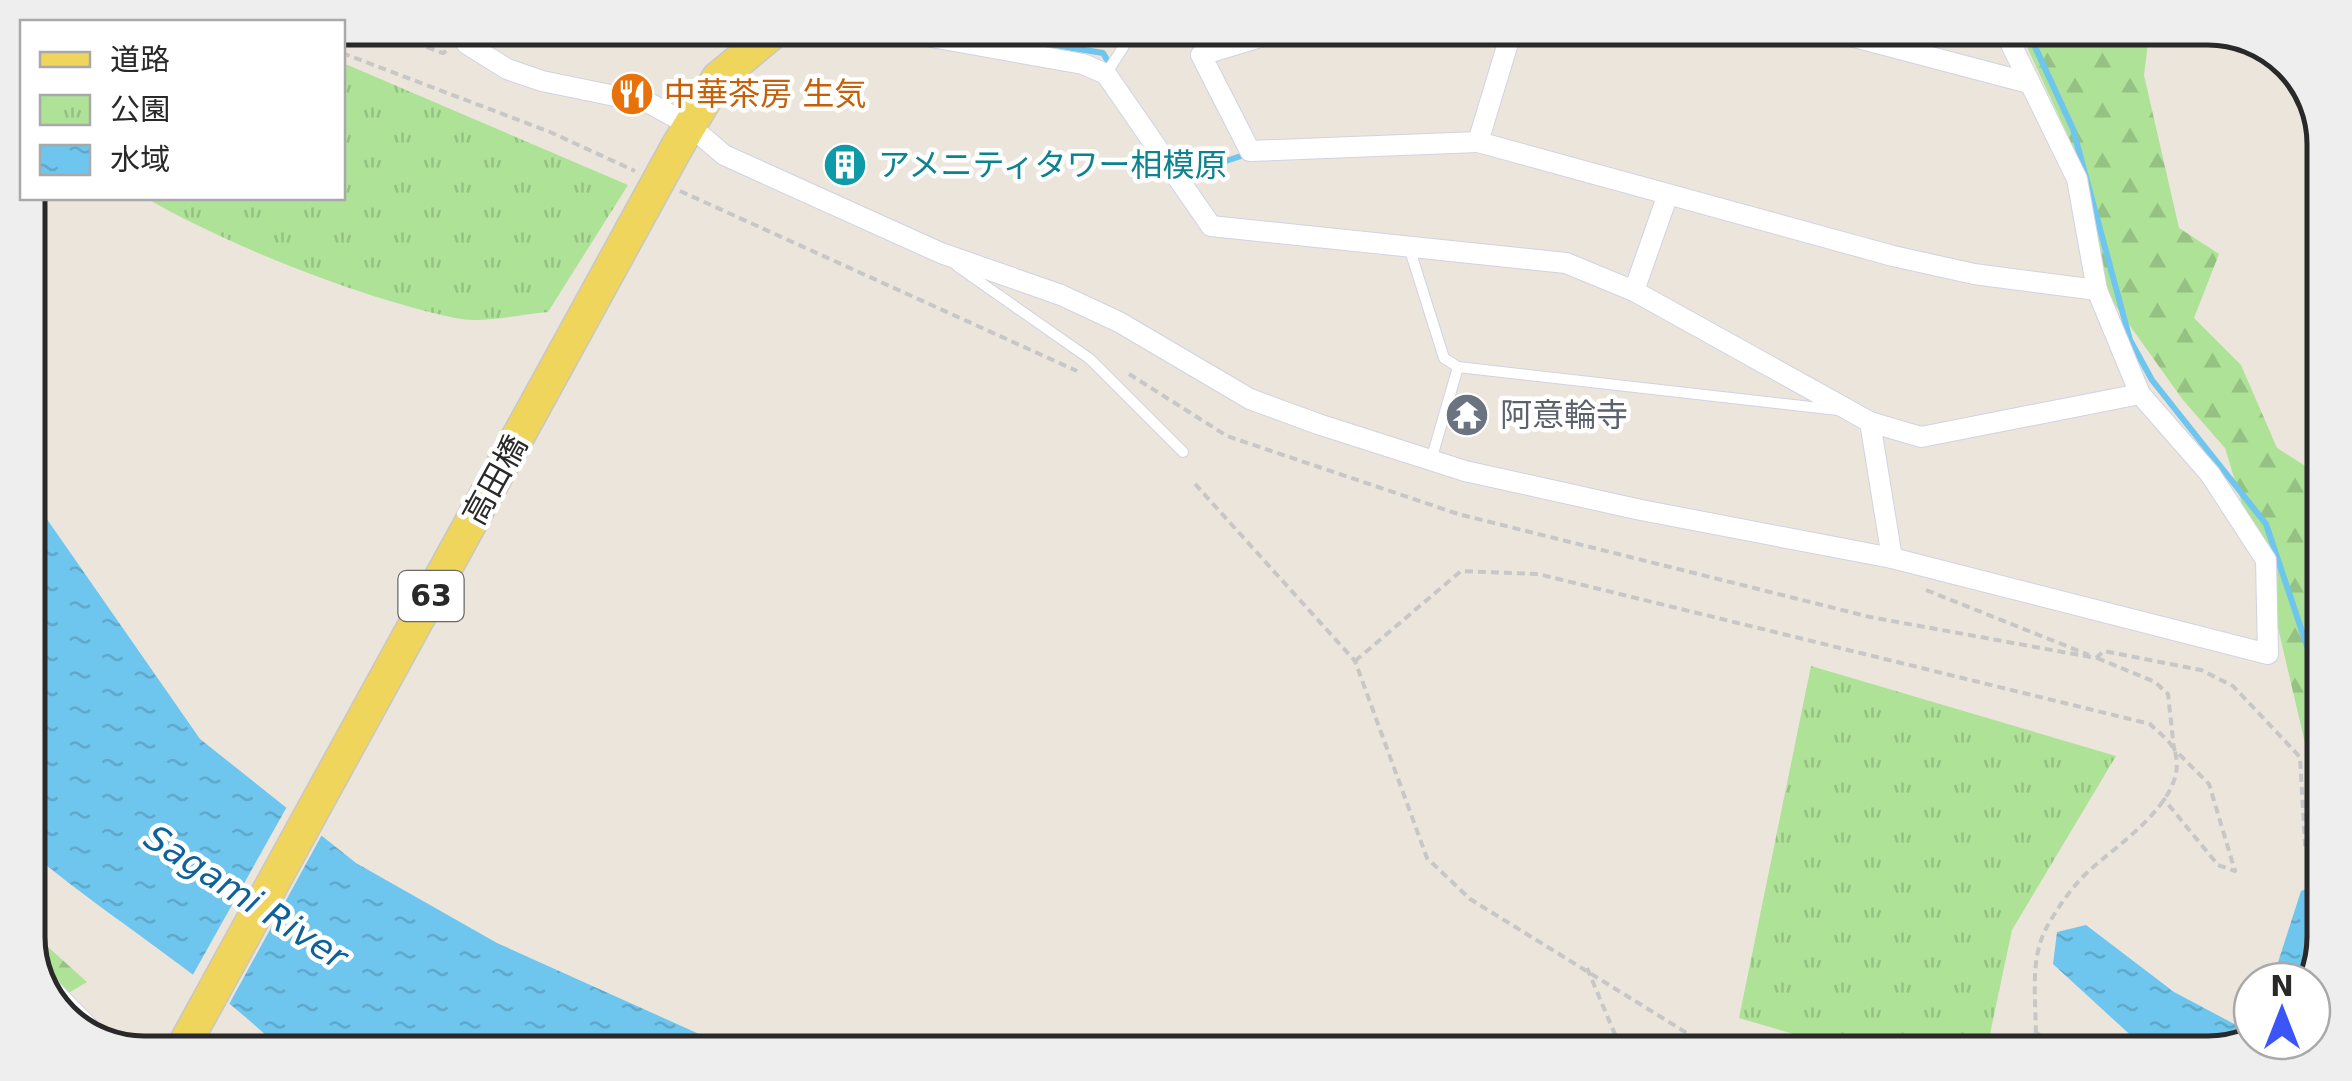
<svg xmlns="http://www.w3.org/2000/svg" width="2352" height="1081" viewBox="0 0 2352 1081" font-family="'DejaVu Sans','Noto Sans JP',sans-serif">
	<defs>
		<pattern id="forest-firs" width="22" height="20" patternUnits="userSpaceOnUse" patternTransform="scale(2.5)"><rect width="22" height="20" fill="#ade297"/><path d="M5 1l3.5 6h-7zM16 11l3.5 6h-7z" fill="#95c282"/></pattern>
		<pattern id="park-tufts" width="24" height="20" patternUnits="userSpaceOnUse" patternTransform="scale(2.5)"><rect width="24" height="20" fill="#ade297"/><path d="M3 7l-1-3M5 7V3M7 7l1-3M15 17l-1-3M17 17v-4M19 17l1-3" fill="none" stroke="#95c282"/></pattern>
		<pattern id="water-ripples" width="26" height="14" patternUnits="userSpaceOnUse" patternTransform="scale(2.5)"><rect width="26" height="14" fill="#6ec5ee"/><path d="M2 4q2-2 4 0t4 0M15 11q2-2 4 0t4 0" fill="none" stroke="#5fa9cc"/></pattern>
	</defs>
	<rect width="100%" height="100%" fill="#ece5db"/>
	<g fill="url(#forest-firs)">
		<polygon points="2022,36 2149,36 2144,75 2179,228 2219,254 2194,318 2241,365 2277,448 2321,476 2317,794 2271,598 2225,448 2183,400 2103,288 2096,234 2069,138"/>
		<polygon points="28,929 87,982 50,1004 28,945"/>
	</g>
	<g fill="url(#park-tufts)">
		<path d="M343,63L628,185L548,312C520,314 483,324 455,318C361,298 229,246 146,198H342Z"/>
		<polygon points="1811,666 2116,756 2012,930 1986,1053 1855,1052 1739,1018"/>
	</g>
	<g fill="url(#water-ripples)">
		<path d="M28,492L200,739L356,863L497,943L728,1047L276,1045C201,972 108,918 28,850Z"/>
		<polygon points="2316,885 2315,982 2312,986 2312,981 2272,981 2301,891"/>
		<polygon points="2086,925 2174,992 2238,1026 2252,1023 2252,1040 2208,1053 2150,1053 2053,964 2057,932"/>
	</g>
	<polygon fill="#ece5db" points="289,803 324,831 227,1008 190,980"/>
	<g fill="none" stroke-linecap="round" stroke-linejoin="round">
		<g stroke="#6ec5ee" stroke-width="6">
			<polyline points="969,31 1103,53 1112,68"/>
			<polyline points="2030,36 2073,129 2130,340 2152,380 2266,524 2319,682"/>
			<polyline points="1183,169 1187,174 1241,156"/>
		</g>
		<g stroke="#d0d3e2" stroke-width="12">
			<g id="lane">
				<polyline points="1106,74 1133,32"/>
				<polyline points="1408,244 1444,358 1458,367 1838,410"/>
				<polyline points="957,266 1090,359 1183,452"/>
				<polyline points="1432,457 1458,367"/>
			</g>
		</g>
		<g stroke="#d0d3e2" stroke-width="22">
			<g id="street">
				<polyline points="455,29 467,44 507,69 542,81 649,103 689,125 724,155 941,253 1061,295 1119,322 1250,399 1318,424 1465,471 1641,510 1892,558 2268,654 2266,560 2210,474 2140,394 2097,290 2077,179 2007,36"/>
				<polyline points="898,31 1083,64 1106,74 1211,226 1566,263 1634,291"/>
				<polyline points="1277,32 1201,55 1250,151 1478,142"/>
				<polyline points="1511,33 1478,142 1893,256 1974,274 2097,290"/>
				<polyline points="1847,35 2029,83"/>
				<polyline points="1667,197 1634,291 1870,422 1892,558"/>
				<polyline points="1870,422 1921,437 2140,394"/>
			</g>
		</g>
		<g stroke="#d0d3e2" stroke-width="32">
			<polyline id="secondary" points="45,990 96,1042"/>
		</g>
		<g stroke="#c7c7c7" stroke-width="35">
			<polyline id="primary" points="677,147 718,78 776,30"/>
		</g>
		<g stroke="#c7c7c7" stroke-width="4" stroke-dasharray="8 5" stroke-linecap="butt">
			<polyline points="378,29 443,53 448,50"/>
			<polyline points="798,45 818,30"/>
			<polyline points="342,53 550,132 635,171"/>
			<polyline points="680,191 1077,371"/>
			<polyline points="1129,374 1227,436 1458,514 1870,617 2096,658 2104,651 2201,670 2233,686 2300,757 2305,845 2317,850"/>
			<polyline points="1195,484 1355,661 1427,858 1470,899 1716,1051"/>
			<polyline points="1926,590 2089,655"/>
			<polyline points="2097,658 2155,682 2168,694 2174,749 2209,784 2235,871 2218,865 2163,798"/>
			<path d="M1355,661L1461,571L1538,574L2150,724C2158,732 2172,742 2175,752C2189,799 2118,844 2090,870C2074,884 2058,907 2048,925C2026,962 2039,1012 2035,1053"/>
			<polyline points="1587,968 1622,1051"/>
			<polyline points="2037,1033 2061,1053"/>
		</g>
		<use href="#lane" stroke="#fff" stroke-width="10"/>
		<use href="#street" stroke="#fff" stroke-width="20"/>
		<use href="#secondary" stroke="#fff" stroke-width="30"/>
		<use href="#primary" stroke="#f0d55c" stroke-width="32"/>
		<g stroke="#c7c7c7" stroke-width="35" stroke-linecap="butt">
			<polyline id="primary-bridge" points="184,1045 677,147"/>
		</g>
		<polyline stroke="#c7c7c7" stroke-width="4" stroke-dasharray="8 5" stroke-linecap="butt" points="139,1044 158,1038"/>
		<use href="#primary-bridge" stroke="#f0d55c" stroke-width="32"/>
	</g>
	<defs>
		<g id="restaurant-disc" transform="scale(2.25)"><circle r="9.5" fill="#e8710a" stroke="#fff"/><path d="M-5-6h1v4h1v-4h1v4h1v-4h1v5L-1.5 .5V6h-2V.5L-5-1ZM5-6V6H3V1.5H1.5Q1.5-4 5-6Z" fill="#fff"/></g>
		<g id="building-disc" transform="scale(2.25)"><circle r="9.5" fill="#0f9aa8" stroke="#fff"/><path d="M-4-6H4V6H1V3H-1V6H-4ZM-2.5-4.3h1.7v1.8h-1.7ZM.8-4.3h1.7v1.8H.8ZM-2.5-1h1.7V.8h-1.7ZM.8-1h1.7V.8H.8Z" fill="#fff"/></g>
		<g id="temple-disc" transform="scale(2.25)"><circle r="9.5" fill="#6b7280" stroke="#fff"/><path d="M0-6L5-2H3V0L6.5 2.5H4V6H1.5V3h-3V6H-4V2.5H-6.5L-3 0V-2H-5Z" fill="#fff"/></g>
	</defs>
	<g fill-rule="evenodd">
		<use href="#restaurant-disc" x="632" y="94"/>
		<use href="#building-disc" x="845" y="165"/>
		<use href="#temple-disc" x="1467" y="415"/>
	</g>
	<g text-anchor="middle" stroke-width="9" stroke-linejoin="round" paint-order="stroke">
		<rect fill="#fff" stroke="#696969" stroke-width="2.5" x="398.5" y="571" width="65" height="50" rx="8"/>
		<g font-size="30" font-weight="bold" fill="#292929">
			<text x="431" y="606">63</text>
		</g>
		<g font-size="32" fill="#c56008" stroke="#fff" text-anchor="start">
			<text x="664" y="105">中華茶房 生気</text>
		</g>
		<g font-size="32" fill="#0d838f" stroke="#fff" text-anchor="start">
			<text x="878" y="176">アメニティタワー相模原</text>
		</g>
		<g font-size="32" fill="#5b616d" stroke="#fff" text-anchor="start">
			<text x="1500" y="426">阿意輪寺</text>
		</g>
		<g font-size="32" fill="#292929" stroke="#fff">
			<text transform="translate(495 480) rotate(-61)" y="11">高田橋</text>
		</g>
		<g font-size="35" font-style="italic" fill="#0e6299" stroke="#fff">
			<text transform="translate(246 897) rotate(33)" y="12">Sagami River</text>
		</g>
	</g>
	<path d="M0 0H2352V1081H0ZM144 45H2208A99 99 0 0 1 2307 144V937A99 99 0 0 1 2208 1036H144A99 99 0 0 1 45 937V144A99 99 0 0 1 144 45Z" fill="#eee" fill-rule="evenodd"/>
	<path fill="none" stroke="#292929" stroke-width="5" d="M144 45H2208A99 99 0 0 1 2307 144V937A99 99 0 0 1 2208 1036H144A99 99 0 0 1 45 937V144A99 99 0 0 1 144 45Z"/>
	<rect x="20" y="20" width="325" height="180" fill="#ffffff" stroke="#a9a9a9" stroke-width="2.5"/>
	<rect x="40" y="52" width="50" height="15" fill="#f0d55c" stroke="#a9a9a9" stroke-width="2.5"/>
	<text x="110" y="70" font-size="30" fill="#292929">道路</text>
	<rect x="40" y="95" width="50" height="30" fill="url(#park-tufts)" stroke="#a9a9a9" stroke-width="2.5"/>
	<text x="110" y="120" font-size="30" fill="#292929">公園</text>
	<rect x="40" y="145" width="50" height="30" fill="url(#water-ripples)" stroke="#a9a9a9" stroke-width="2.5"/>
	<text x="110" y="170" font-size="30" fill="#292929">水域</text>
	<g transform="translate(2282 1011)"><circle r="48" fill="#ffffff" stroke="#a9a9a9" stroke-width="2.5"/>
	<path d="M0-8L18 38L0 25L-18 38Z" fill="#3b55f9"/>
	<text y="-15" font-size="28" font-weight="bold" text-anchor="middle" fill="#292929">N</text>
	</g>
</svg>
